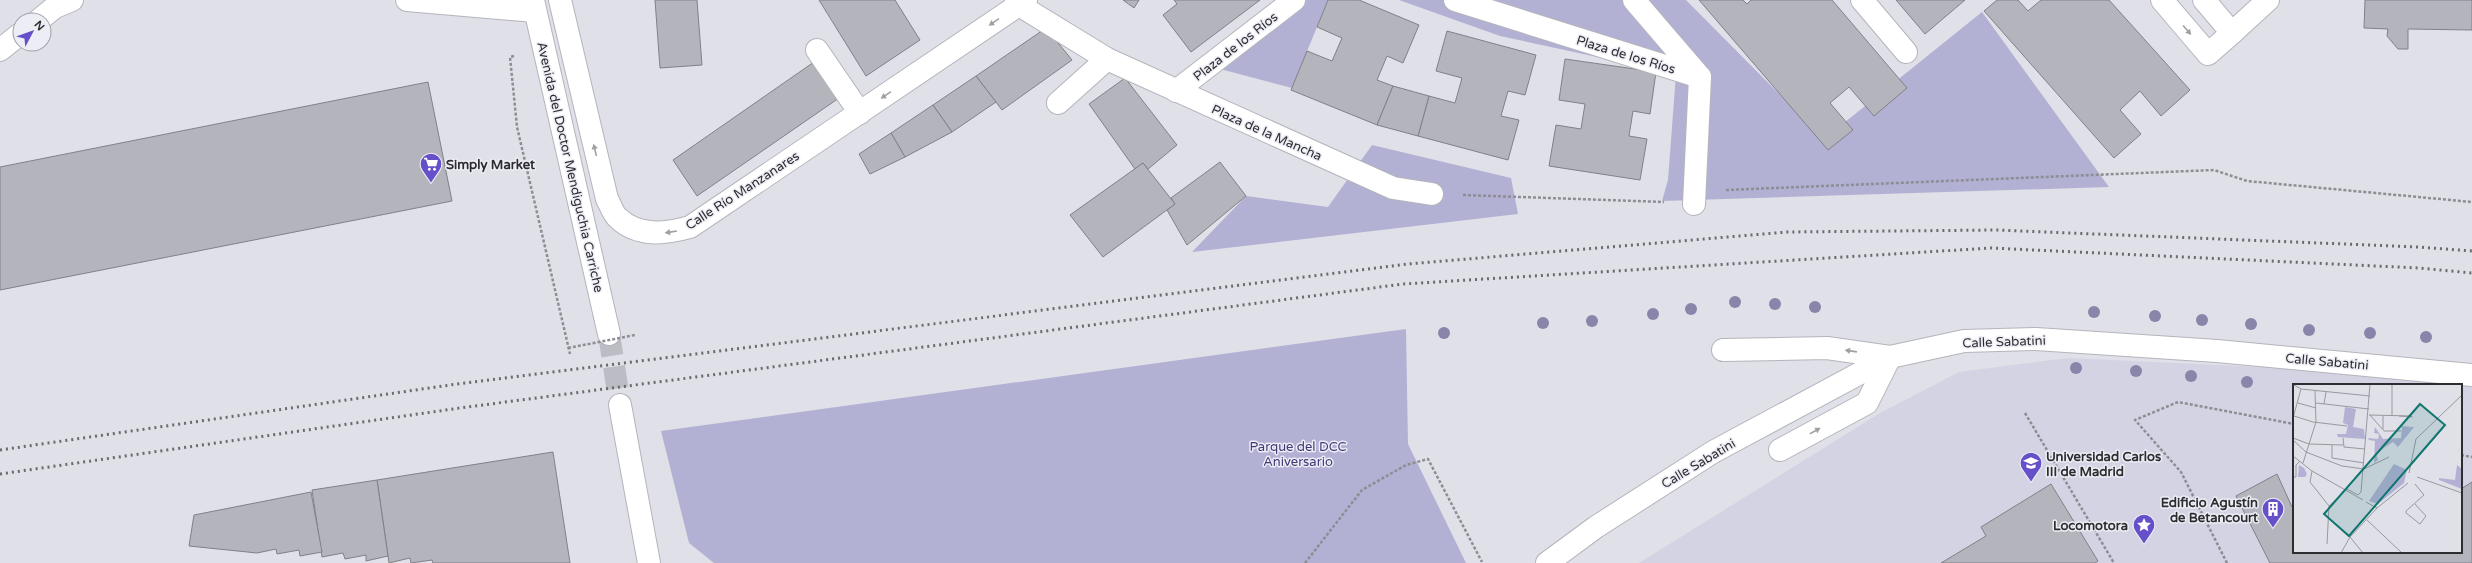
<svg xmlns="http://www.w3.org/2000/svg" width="2472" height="563" viewBox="0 0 2472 563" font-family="'Varela Round',sans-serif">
	<rect width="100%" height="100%" fill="#e0e0e9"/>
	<path fill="#d3d3e3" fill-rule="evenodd" d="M2068,358L2326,370L2472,383V563H1639L1880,413L1959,372ZM2294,385H2461V552H2294Z"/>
	<g fill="#b2b1d4">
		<polygon points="1283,0 1328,0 1292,88 1209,66"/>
		<polygon points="1399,0 1686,0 1824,139 1982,12 2109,187 1662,201 1668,180 1676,74 1500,36"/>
		<polygon points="1372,145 1511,178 1518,214 1192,252 1246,196 1328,207"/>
		<polygon points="1406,329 1408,444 1466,563 714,563 689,543 661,431"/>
	</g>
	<g fill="#b4b4bd" stroke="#808088">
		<polygon points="655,0 697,0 702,65 660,68"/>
		<polygon points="819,0 895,0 920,40 866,76"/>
		<polygon points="1123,0 1139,0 1134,8"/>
		<polygon points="1174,0 1260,0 1191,52 1163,15 1177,4"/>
		<polygon points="1328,0 1359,0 1419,25 1403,63 1387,56 1377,80 1393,86 1377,125 1291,90 1307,51 1332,61 1342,38 1317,27"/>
		<polygon points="1699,0 1743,0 1747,4 1751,0 1832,0 1907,88 1874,116 1849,87 1830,103 1853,130 1828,150"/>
		<polygon points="1896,0 1965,0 1925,34"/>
		<polygon points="1997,0 2018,0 2028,11 2041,0 2109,0 2190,90 2161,116 2140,91 2120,110 2141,134 2114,158 1984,11"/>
		<polygon points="2365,0 2472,0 2472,30 2408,29 2408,49 2398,49 2387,36 2388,29 2364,28"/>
		<polygon points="1046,28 1072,60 1002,110 976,76"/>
		<polygon points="1447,31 1536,55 1525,95 1508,91 1501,116 1519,120 1508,160 1418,136 1429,96 1455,103 1462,78 1436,71"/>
		<polygon points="1565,59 1656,72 1650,114 1633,111 1629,136 1647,139 1640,180 1549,166 1556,125 1581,129 1585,104 1559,100"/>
		<polygon points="814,62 839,98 697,196 673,160"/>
		<polygon points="976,76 996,102 952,132 933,105"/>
		<polygon points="1125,78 1177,145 1148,169 1143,163 1135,169 1089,104"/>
		<polygon points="428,82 452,201 0,290 0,167"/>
		<polygon points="1393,86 1429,96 1418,136 1377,125"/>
		<polygon points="933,105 952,132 905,157 891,133"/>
		<polygon points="891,133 905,157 870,174 859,154"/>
		<polygon points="1220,162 1246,196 1187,245 1167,210 1175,204 1171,198"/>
		<polygon points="1143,163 1175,204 1103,257 1070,215"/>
		<polygon points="553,452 570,563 433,563 432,560 411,563 410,558 389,563 377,480"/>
		<polygon points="2277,474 2292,507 2294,505 2294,552 2461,552 2461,489 2472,482 2472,563 2270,563 2236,496"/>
		<polygon points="377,480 388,556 366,561 366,555 345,559 343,553 322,557 312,490"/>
		<polygon points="2051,484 2098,561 2095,563 1941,563 1986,536 1981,527"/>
		<polygon points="311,492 322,552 300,556 299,550 277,554 276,549 257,553 189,546 194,515"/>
	</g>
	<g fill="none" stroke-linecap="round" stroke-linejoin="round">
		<polyline stroke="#bcbcc4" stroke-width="22" stroke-dasharray="22 11" stroke-linecap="butt" points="609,334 620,405"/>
		<g stroke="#b4b4bc" stroke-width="24">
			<g id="minor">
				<polyline points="407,0 535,11"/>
				<path d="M560,0L607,199C610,204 613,214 618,218C638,237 665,234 690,227L1026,0"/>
				<polyline points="1016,0 1019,5 1107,59 1393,188 1432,194"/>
				<polyline points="1455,0 1700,77 1634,0"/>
				<polyline points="1862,0 1906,52"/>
				<polyline points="2162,0 2208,54 2232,33 2204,0"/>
				<polyline points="39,20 55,7 72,0"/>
				<polyline points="2232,33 2268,0"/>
				<polyline points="0,50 20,34"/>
				<polyline points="817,50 860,113"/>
				<polyline points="1176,91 1294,0"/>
				<polyline points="1058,103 1107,59"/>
				<polyline points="1694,204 1700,77"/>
				<polyline points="1723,350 1827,348 1890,357"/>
				<polyline points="1780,450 1867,403 1890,357"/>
				<polyline points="1547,563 1596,527 1713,452 1890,357 1964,341 2036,339 2217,351 2472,375"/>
			</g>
		</g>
		<g stroke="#b4b4bc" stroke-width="24">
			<g id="major">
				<polyline points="533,0 609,334"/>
				<polyline points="620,405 649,563"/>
			</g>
		</g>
		<g stroke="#8d8d93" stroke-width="2.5" stroke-dasharray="3 2" stroke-linecap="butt">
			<polyline points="514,56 510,57 517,127 570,354"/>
			<polyline points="1726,190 2214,170 2247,181 2472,202"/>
			<polyline points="1463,195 1664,202"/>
			<polyline points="2025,413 2114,563"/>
			<polyline points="2461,455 2472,457"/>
			<polyline points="1305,563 1362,490 1406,465 1428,459 1482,562"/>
			<polyline points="2227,563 2181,472 2135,420 2178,402 2294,424"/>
		</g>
		<use href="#minor" stroke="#fff" stroke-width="22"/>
		<use href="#major" stroke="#fff" stroke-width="22"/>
		<g stroke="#69696e" stroke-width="3" stroke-dasharray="2 4" stroke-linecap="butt">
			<polyline points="0,450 457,384 1408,264 1787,232 1996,230 2418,247 2472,251"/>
			<polyline points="0,474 460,408 1403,284 1991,248 2419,268 2472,273"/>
		</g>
		<polyline stroke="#8d8d93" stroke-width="2.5" stroke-dasharray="3 2" stroke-linecap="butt" points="568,348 635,335"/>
	</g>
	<g fill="#8984a9">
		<circle cx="1735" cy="302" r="6"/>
		<circle cx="1775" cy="304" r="6"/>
		<circle cx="1815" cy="307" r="6"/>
		<circle cx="1691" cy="309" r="6"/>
		<circle cx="2094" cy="312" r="6"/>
		<circle cx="1653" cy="314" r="6"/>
		<circle cx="2155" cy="316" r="6"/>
		<circle cx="2202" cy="320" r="6"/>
		<circle cx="1592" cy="321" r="6"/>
		<circle cx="1543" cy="323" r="6"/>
		<circle cx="2251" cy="324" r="6"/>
		<circle cx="2309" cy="330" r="6"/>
		<circle cx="1444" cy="333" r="6"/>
		<circle cx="2370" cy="333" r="6"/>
		<circle cx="2426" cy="337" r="6"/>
		<circle cx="2076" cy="368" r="6"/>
		<circle cx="2136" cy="371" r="6"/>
		<circle cx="2191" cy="376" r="6"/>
		<circle cx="2247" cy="382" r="6"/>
	</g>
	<defs><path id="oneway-solid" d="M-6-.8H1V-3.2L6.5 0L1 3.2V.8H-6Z"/></defs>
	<g fill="#a0a0a2">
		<use href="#oneway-solid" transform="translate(994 22) rotate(146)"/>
		<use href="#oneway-solid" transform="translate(2187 30) rotate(49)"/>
		<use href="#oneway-solid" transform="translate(886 95) rotate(146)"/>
		<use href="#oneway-solid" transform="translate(595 150) rotate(-103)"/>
		<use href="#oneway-solid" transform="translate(671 232) rotate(171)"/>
		<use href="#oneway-solid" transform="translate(1851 351) rotate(-172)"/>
		<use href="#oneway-solid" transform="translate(1815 431) rotate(-29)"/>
	</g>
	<defs>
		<g id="supermarket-pin" transform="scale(1.15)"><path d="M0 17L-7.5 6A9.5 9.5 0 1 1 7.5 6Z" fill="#6550c9" stroke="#ededf6"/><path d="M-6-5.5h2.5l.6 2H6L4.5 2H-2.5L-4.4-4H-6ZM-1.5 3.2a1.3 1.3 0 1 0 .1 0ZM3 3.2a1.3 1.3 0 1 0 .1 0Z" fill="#fff"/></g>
		<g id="university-pin" transform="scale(1.15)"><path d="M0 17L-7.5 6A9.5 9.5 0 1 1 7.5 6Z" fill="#6550c9" stroke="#ededf6"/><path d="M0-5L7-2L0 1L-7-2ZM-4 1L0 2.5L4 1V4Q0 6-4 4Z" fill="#fff"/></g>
		<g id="building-pin" transform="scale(1.15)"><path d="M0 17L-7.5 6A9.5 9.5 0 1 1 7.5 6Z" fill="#6550c9" stroke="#ededf6"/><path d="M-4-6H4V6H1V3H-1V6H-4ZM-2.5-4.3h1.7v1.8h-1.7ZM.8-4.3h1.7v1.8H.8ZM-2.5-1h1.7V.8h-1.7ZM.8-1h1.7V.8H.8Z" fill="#fff"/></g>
		<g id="sight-pin" transform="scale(1.15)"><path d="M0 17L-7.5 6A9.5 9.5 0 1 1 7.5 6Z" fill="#6550c9" stroke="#ededf6"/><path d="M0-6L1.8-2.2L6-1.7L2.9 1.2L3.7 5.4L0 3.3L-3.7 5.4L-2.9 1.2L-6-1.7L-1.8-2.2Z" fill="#fff"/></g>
	</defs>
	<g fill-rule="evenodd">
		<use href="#supermarket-pin" x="431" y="164"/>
		<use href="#university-pin" x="2031" y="463"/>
		<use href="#building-pin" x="2273" y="509"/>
		<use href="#sight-pin" x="2144" y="525"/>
	</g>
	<g text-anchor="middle" stroke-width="3" stroke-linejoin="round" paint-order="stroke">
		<g font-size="13" fill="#2d2d30" stroke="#ededf6">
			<text transform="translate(1235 46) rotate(-38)" y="5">Plaza de los Ríos</text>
			<text transform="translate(1626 54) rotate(17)" y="5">Plaza de los Ríos</text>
			<text transform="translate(1267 132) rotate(24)" y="5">Plaza de la Mancha</text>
			<text transform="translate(571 167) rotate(77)" y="5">Avenida del Doctor Mendiguchia Carriche</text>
			<text transform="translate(742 190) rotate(-33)" y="5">Calle Río Manzanares</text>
			<text transform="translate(2004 341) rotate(-2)" y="5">Calle Sabatini</text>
			<text transform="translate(2327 361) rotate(5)" y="5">Calle Sabatini</text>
			<text transform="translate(1698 463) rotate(-31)" y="5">Calle Sabatini</text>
		</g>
		<g font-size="13" font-weight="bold" fill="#2d2d30" stroke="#ededf6" text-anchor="start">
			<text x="446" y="169">Simply Market</text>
			<text x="2046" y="461">Universidad Carlos<tspan x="2046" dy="15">III de Madrid</tspan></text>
			<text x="2258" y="507" text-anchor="end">Edificio Agustín<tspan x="2258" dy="15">de Betancourt</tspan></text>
			<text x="2128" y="530" text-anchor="end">Locomotora</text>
		</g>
		<g font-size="13" fill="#413975" stroke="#ededf6">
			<text x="1298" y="451">Parque del DCC<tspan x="1298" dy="15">Aniversario</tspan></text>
		</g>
	</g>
	<g transform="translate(2293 384)">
		<rect width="169" height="169" fill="#e0e0e9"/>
		<path d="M52,23L63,25L60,43L71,45L72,55L45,53L44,50H53L55,41L50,39ZM109,42L121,43L105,63L100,58L83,69L85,76L81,79L82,57L76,56L75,54L85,55L86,50L81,49L82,43L90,55L108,54ZM101,80L114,86L111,99L85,120L76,117ZM6,81L11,84L14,90L12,93H5ZM164,81L169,85V105L146,96V94L162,96Z" fill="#b2b1d4"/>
		<path fill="none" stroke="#98989f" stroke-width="1" d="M99,0V31M1,1L8,5L77,12M5,19L23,24M23,19L76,25M31,20L33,8M76,31L119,32V33L106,32M77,31L91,47H108M1,32L20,38L54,42M90,32V45M0,34L8,5M0,54L16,60L50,61M50,54L51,63L72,65M0,56L13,68L49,82L71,85L96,73M39,61V74L71,79M0,72L19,87L70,116M10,79L23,38L22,7M19,87L17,98L36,122M116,89L123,55L169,11M0,93H3V81L7,77M124,93L169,109M122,100L131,111L113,127V129L127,140L133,132L122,120M54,105L65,111L68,108L77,0M73,118L84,124L115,99M74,136L109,169M57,153L70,169M34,160L36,122L53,106M48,169L57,153L84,124"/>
		<path fill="#0f766e" fill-opacity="0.15" stroke="#0f766e" stroke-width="2" d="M127,20L152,41L56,152L31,130Z"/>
		<rect width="169" height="169" fill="none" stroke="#2d2d30" stroke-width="2"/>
	</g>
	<g transform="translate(32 32) rotate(49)"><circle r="19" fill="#ededf6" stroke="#a0a0a7"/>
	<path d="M0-3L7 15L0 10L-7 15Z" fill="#6550c9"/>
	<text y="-6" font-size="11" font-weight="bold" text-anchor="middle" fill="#2d2d30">N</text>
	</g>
</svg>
